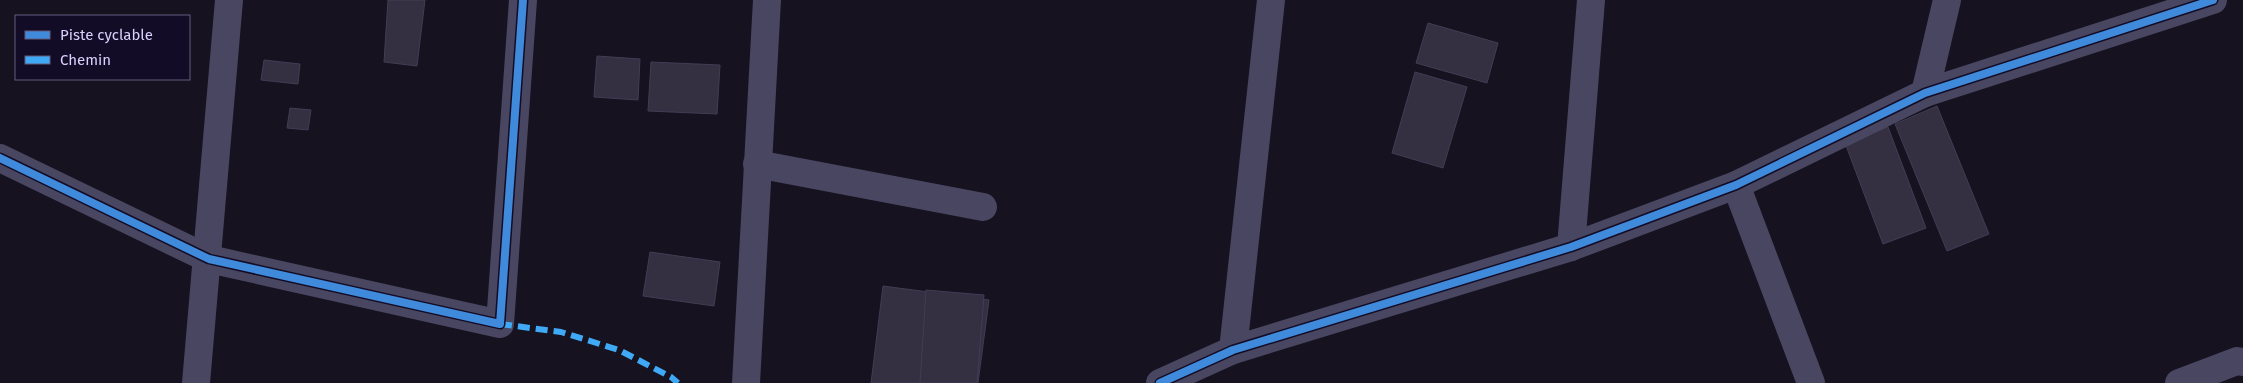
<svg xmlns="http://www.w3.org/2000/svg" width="2243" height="383" viewBox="0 0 2243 383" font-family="'Fira Sans',sans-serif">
	<rect width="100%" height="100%" fill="#161220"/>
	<g fill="#343042" stroke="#433c55">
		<polygon points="388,0 425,0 417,66 384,62"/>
		<polygon points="1428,23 1498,43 1487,83 1416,63"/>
		<polygon points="597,56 640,59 638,100 594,97"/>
		<polygon points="264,60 300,64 298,84 261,80"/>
		<polygon points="651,62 720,65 717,114 648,111"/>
		<polygon points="1415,72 1467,87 1443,168 1392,153"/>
		<polygon points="1937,106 1989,234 1947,251 1895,124"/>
		<polygon points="290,108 311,110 308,130 287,128"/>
		<polygon points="1888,127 1926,228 1883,244 1845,143"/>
		<polygon points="650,252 720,262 714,306 643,296"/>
		<polygon points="883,286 989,300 978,383 871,383"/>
		<polygon points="926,290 984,295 977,383 920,383"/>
	</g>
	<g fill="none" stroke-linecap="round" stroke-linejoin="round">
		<g stroke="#494661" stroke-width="28">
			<polyline points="1925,93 1947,0"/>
			<polyline points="0,158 209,259 500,324 523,0"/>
			<polyline points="757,164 983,207"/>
			<polyline points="1736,185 1811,383"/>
			<polyline points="1571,247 1591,0"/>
			<polyline points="1233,350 1271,0"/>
			<polyline points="196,383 229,0"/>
			<polyline points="746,383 767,0"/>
			<polyline points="1160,383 1233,350 1571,247 1736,185 1925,93 2213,0"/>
			<polyline points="2179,383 2237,361 2243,362"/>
		</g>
		<polyline stroke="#3fa9f5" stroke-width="6" stroke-dasharray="12 6" stroke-linecap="butt" points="500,324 561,332 619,350 671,377 678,383"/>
		<g stroke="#130c26" stroke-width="11">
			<g id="cycleway">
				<polyline points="0,158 209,259 500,324 523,0"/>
				<polyline points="1160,383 1233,350 1571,247 1736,185 1925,93 2213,0"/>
			</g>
		</g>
		<use href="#cycleway" stroke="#408adc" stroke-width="8"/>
	</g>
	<rect x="15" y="15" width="175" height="65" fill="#130c26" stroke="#635b7d"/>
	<rect x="25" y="31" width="25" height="8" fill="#408adc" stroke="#635b7d"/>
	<text x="60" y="40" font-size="15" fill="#dad1ff">Piste cyclable</text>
	<rect x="25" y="56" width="25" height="8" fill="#3fa9f5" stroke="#635b7d"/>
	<text x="60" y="65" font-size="15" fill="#dad1ff">Chemin</text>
</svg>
